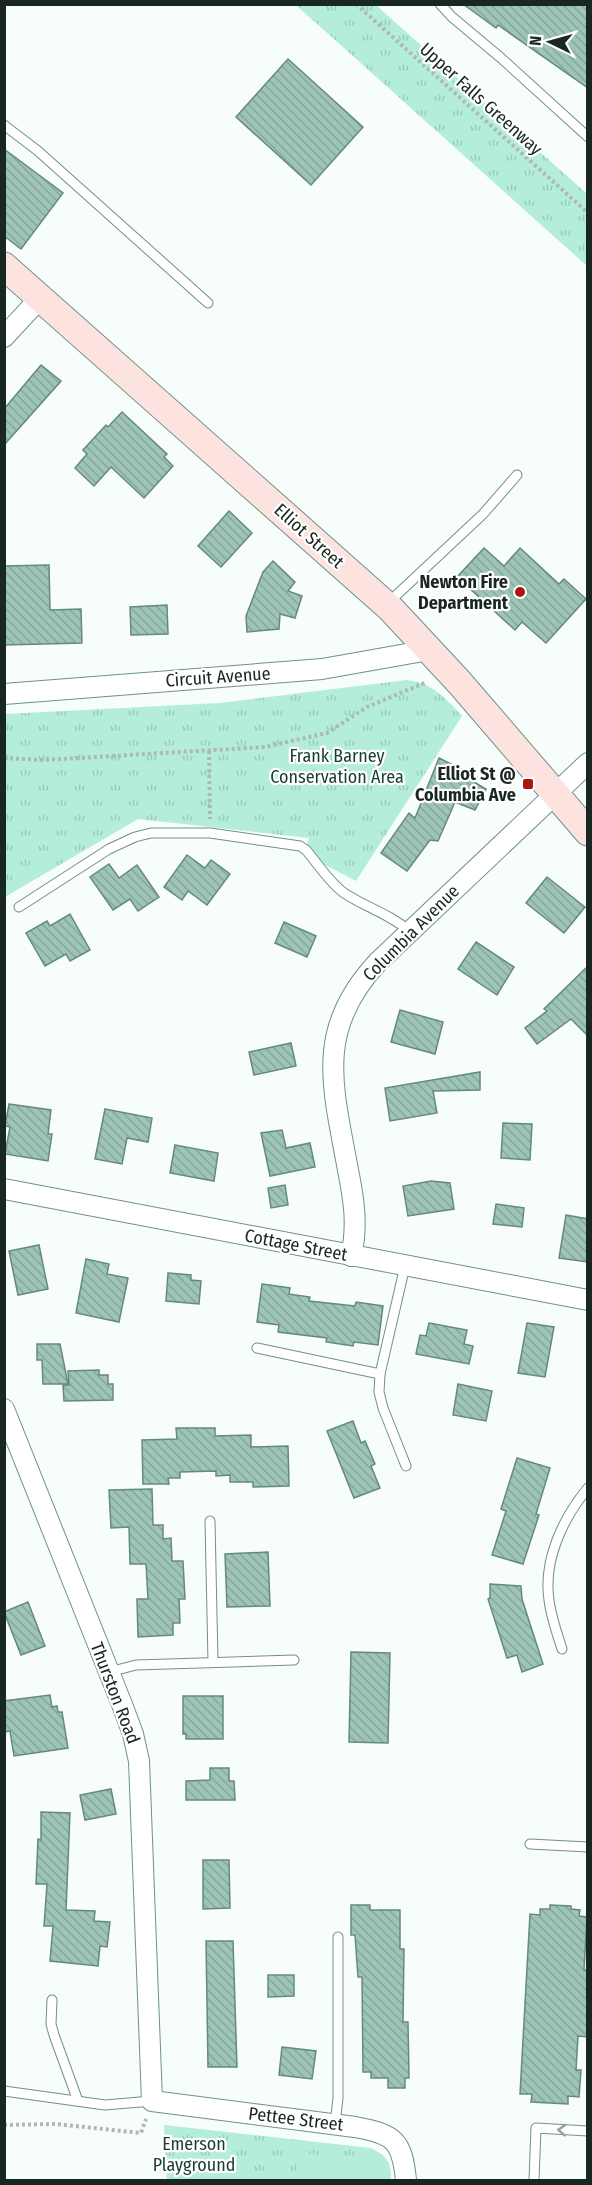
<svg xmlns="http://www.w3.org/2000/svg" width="592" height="2185" viewBox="0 0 592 2185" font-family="'Fira Sans Condensed',sans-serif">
	<defs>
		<pattern id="park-tufts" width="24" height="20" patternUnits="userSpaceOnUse" patternTransform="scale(1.5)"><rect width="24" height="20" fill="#b4eed9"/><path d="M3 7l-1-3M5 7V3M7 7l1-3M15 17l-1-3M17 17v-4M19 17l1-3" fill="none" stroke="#9accba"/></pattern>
		<pattern id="building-back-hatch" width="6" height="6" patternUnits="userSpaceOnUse" patternTransform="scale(1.5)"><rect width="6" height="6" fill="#9dc4b6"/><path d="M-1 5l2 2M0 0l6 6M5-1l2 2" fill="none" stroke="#86a89c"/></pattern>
	</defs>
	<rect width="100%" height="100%" fill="#f6fdfa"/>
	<g fill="url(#park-tufts)">
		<polygon points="296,5 376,5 587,194 587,266"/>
		<path d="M407,680C432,683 446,698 462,716L356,881L304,854L309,838L138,819L5,897V714L219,703Z"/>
		<path d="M164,2125L371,2148C388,2157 391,2162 391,2180H167Z"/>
	</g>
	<polygon fill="#b4eed9" points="299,2152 386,2165 384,2180 296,2180"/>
	<g fill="url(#building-back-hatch)" stroke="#658a7d" stroke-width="1.5">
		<polygon points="463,4 588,4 588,88 498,25 496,28"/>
		<polygon points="288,59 363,127 311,185 236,117"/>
		<polygon points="4,149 63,193 21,249 4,236"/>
		<polygon points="41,365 61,381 4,445 4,409"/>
		<polygon points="122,412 167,454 164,457 173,466 144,498 111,467 94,486 75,468 87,454 83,450 106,425 108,427"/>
		<polygon points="229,511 252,533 221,567 198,546"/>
		<polygon points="484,548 504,566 520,548 559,584 564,579 586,599 546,643 522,622 515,630 457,577"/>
		<polygon points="273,561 295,582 288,591 302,596 295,618 280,614 279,629 247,632 246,616 263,572"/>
		<polygon points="49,565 50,610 81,609 82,643 4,645 4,566"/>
		<polygon points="167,605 168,634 131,635 130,607"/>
		<polygon points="439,758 477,777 474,782 486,789 475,810 455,802 438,841 430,840 407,871 381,853 409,813 415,818"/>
		<polygon points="187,855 205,868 211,860 230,874 207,905 188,891 182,900 164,887"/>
		<polygon points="109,864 119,878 137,865 159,897 138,911 130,899 113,910 90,877"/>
		<polygon points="547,877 585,907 564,933 526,903"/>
		<polygon points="70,914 90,950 70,961 66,954 45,966 26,933 47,921 50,926"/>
		<polygon points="284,922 316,936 307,957 275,943"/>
		<polygon points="476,942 514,967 497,995 458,969"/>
		<polygon points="588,966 588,1036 571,1019 537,1044 525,1028 547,1011 544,1009"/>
		<polygon points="400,1010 443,1022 435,1054 391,1042"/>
		<polygon points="291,1043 296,1066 254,1075 249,1052"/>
		<polygon points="480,1072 480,1090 433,1091 437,1113 390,1121 385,1088"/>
		<polygon points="9,1104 51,1110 48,1134 52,1134 48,1161 5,1154 10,1127 5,1126"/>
		<polygon points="105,1109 152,1118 148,1142 127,1138 122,1164 95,1159"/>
		<polygon points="503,1123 532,1124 530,1160 501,1158"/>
		<polygon points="282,1130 286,1148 310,1143 315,1167 270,1176 261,1133"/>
		<polygon points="175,1145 218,1153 214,1181 170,1173"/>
		<polygon points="431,1181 450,1183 454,1209 408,1216 403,1186"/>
		<polygon points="285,1185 288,1205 271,1208 268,1188"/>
		<polygon points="496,1204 524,1208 522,1227 493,1224"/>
		<polygon points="566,1215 588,1219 588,1262 559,1258"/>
		<polygon points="39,1245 48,1289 18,1295 9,1251"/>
		<polygon points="86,1259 109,1264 107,1274 128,1278 119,1322 76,1313"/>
		<polygon points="168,1273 191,1275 191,1280 201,1281 199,1304 166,1301"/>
		<polygon points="262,1284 290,1288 289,1294 310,1297 309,1301 355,1306 356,1302 383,1306 378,1345 354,1342 353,1346 326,1342 327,1338 278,1332 279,1325 257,1322"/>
		<polygon points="429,1323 467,1330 464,1344 473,1346 469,1364 416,1354 420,1335 426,1336"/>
		<polygon points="527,1323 554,1327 545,1377 518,1373"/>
		<polygon points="37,1344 60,1344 68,1384 43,1384 42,1360 37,1360"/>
		<polygon points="99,1370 99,1375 108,1375 108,1384 113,1384 113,1400 64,1401 63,1385 69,1385 68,1371"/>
		<polygon points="458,1384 492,1391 486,1421 453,1415"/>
		<polygon points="353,1421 361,1443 365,1441 375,1464 371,1466 380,1488 354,1498 327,1431"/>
		<polygon points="176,1428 215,1428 215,1436 251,1435 251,1447 288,1446 289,1486 253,1487 253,1482 230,1482 230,1475 216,1476 216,1471 180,1472 180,1478 168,1478 169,1484 143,1484 142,1440 177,1439"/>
		<polygon points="517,1458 550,1468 536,1514 539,1515 523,1564 492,1555 506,1511 501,1509"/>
		<polygon points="152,1489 153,1525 163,1525 163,1539 171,1538 172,1561 183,1561 185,1599 179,1599 180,1623 173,1623 173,1635 138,1637 137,1599 148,1599 146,1564 130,1564 129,1527 111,1528 109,1490"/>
		<polygon points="268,1552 270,1606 227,1607 225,1554"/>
		<polygon points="490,1584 521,1586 522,1599 543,1664 522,1672 517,1655 507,1658 488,1599 490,1598"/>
		<polygon points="28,1602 45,1646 21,1655 4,1612"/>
		<polygon points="351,1652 390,1653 388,1743 349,1742"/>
		<polygon points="50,1695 52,1707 57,1706 58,1712 62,1712 68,1748 14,1756 10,1731 4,1732 4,1701"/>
		<polygon points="183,1696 223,1696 223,1739 186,1739 186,1734 183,1734"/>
		<polygon points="210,1768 229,1768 229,1781 234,1781 235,1800 186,1800 186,1781 210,1780"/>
		<polygon points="111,1789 116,1814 85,1820 80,1795"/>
		<polygon points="41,1812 70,1813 66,1910 95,1911 94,1921 110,1922 107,1947 100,1946 98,1966 50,1961 53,1926 44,1926 47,1884 36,1884 38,1839 41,1840"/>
		<polygon points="203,1860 229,1860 230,1908 203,1909"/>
		<polygon points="351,1905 370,1905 370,1910 400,1910 400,1949 404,1949 403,2022 408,2022 409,2078 405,2078 405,2088 388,2088 388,2078 371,2078 371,2072 363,2072 362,1977 358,1977 355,1935 351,1935"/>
		<polygon points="550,1905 571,1906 571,1909 580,1910 579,1916 587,1917 584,1970 588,1970 588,2037 578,2036 576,2070 581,2070 579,2097 568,2096 568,2104 531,2102 532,2094 520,2094 530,1914 540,1915 540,1909 550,1909"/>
		<polygon points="206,1941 233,1941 237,2067 208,2067"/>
		<polygon points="268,1975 294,1975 294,1996 268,1997"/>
		<polygon points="282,2047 316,2051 312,2079 279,2075"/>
	</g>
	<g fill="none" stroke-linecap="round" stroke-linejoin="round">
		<g stroke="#6e9386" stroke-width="11">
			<g id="lane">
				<polyline points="440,4 452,17 501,58 588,137"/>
				<polyline points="4,125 38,151 208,303"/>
				<polyline points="388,603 483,514 517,475"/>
				<path d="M19,907L109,849L135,837L151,833H210L300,846L306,850C318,864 329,882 344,893C365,907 390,914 409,931"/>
				<polyline points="405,1266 380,1374 379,1392 383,1408 406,1466"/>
				<polyline points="257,1348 380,1374"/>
				<polyline points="210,1521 213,1662"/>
				<path d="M562,1649C557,1633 551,1617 549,1600C543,1560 563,1518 588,1488"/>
				<polyline points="109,1672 136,1665 294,1660"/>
				<polyline points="530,1844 588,1847"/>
				<polyline points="52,2000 51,2024 54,2035 78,2101"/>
				<polyline points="4,2091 105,2105 152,2101"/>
				<polyline points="335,2124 338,2098 338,1937"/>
				<polyline points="534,2180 536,2128 588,2131"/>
			</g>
		</g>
		<g stroke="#6e9386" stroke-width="22">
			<g id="street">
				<polyline points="4,337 41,297"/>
				<polyline points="4,694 322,669 429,650"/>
				<polyline points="4,1189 588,1300"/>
				<path d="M351,1256C358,1226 354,1200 348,1170C333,1087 314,1030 378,962L588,763"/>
				<path d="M4,1409L123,1707L133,1734L139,1761L152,2101L355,2127C394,2134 402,2140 406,2180"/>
			</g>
		</g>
		<g stroke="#6e9386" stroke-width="29">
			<polyline id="secondary" points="4,266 391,609 459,682 588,832"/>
		</g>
		<g stroke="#aeb8b4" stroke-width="4" stroke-dasharray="3 3" stroke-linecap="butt">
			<polyline points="356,4 588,213"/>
			<polyline points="209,751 210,819"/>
			<polyline points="4,758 44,760 265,747 327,733 367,707 427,682"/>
			<polyline points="4,2125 56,2124 141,2133 146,2119"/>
		</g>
		<use href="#lane" stroke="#fff" stroke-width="9"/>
		<use href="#street" stroke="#fff" stroke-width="20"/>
		<use href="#secondary" stroke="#fde3df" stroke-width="27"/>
	</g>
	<defs><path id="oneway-chevron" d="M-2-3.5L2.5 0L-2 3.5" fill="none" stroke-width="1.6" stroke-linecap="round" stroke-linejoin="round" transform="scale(1.5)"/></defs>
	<use stroke="#979e9c" href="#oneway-chevron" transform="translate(562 2130) rotate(-177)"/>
	<g fill="#aa1711" stroke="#fff" stroke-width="2">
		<circle cx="520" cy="592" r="6"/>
		<rect x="522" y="778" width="12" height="12" rx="3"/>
	</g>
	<g text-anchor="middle" stroke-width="4.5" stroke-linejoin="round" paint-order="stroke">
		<g font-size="18" fill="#182722" stroke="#fff">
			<text transform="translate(481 99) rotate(42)" y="6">Upper Falls Greenway</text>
			<text transform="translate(309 536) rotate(42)" y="6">Elliot Street</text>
			<text transform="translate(218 677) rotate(-4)" y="6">Circuit Avenue</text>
			<text transform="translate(411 933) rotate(-45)" y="6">Columbia Avenue</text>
			<text transform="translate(296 1245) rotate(11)" y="6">Cottage Street</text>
			<text transform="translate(115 1693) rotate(69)" y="6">Thurston Road</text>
			<text transform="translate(296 2119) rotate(7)" y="6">Pettee Street</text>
		</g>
		<g font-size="18" font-weight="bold" fill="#182722" stroke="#fff" text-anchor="end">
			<text x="508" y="588">Newton Fire<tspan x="508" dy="21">Department</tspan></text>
			<text x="516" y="780">Elliot St @<tspan x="516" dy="21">Columbia Ave</tspan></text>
		</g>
		<g font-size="18" fill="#173d31" stroke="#fff">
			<text x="337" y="762">Frank Barney<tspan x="337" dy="21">Conservation Area</tspan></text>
			<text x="194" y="2150">Emerson<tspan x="194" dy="21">Playground</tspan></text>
		</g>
	</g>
	<rect width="592" height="2185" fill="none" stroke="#182722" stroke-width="12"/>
	<g transform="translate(550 42) rotate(275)" stroke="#ffffff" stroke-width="4.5" paint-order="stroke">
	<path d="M0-4.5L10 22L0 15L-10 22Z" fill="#182722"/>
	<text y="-9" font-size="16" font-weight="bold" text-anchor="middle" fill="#182722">N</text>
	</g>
</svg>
